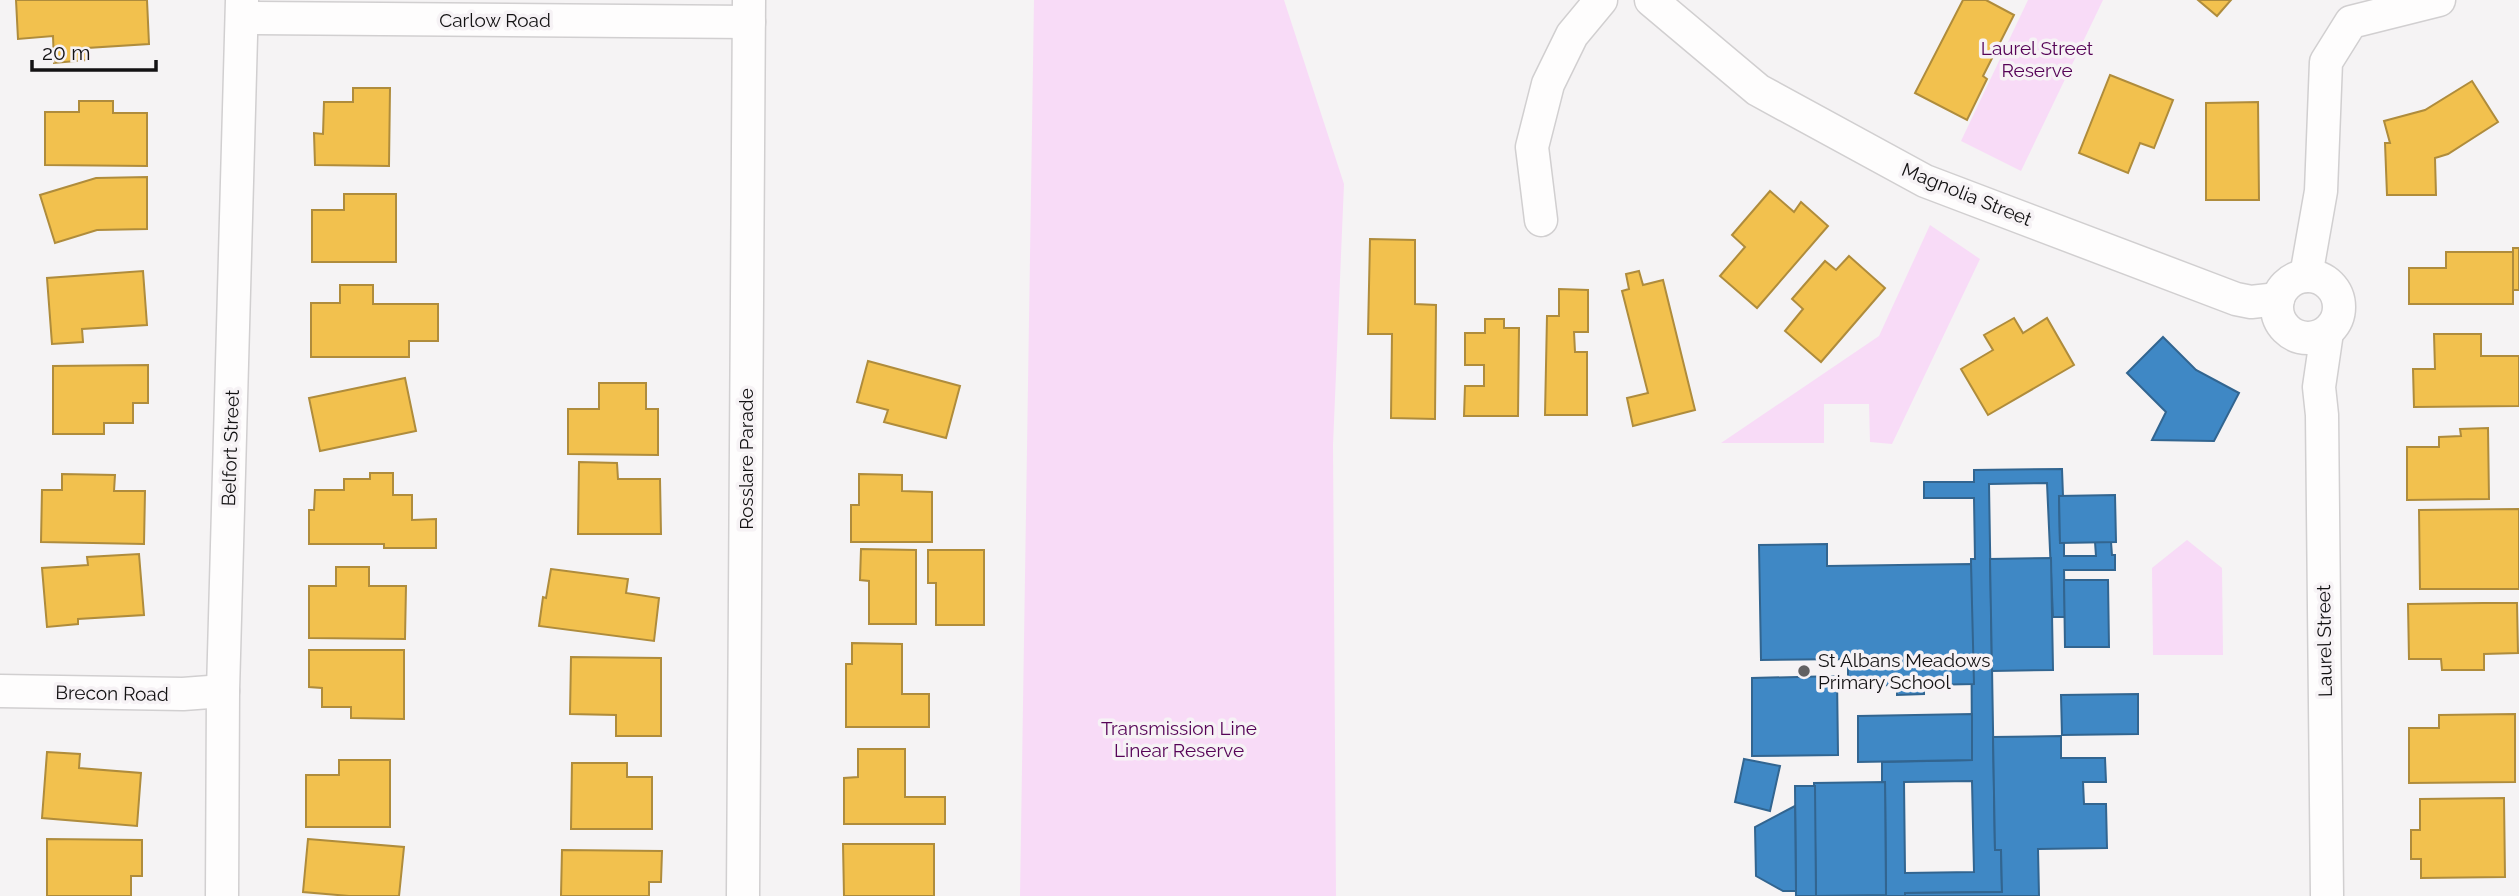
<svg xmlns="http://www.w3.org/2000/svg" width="2519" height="896" viewBox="0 0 2519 896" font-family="Raleway,sans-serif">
	<rect width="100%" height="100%" fill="#f5f3f4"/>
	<g fill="#f8dbf7">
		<polygon points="1034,0 1284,0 1344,184 1333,445 1336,896 1020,896"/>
		<polygon points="2028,0 2103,0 2021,171 1961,141"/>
		<polygon points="1930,225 1980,259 1892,444 1870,442 1869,404 1824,404 1824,443 1721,443 1879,336"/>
		<polygon points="2187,540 2222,568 2223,655 2153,655 2152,568"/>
	</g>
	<g fill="#f2c14e" stroke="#af8c3c" stroke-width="2">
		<polygon points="16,0 147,0 149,44 87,48 87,60 54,63 53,36 18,39"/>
		<polygon points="1963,0 1986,0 2014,15 1983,76 1987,79 1967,120 1915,93"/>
		<polygon points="2198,0 2231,0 2217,16"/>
		<polygon points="2110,75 2173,100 2154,148 2140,143 2128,173 2079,153"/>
		<polygon points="2472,81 2498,122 2448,154 2435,158 2436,195 2387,195 2385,143 2390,143 2384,121 2425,110"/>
		<polygon points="353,88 390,88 389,166 315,165 314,133 323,134 324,102 353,102"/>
		<polygon points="79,101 113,101 113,113 147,113 147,166 45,165 45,112 79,112"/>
		<polygon points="2258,102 2259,200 2206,200 2206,103"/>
		<polygon points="147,177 147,229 97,230 55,243 40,195 96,178"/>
		<polygon points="1770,191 1794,212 1801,202 1828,226 1757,308 1720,276 1745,247 1732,235"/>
		<polygon points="344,194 396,194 396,262 312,262 312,210 344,210"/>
		<polygon points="1370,239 1415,240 1415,304 1436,305 1435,419 1391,418 1392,334 1368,334"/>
		<rect x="2513" y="248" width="6" height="42"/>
		<polygon points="2446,252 2513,252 2513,304 2409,304 2409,268 2446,268"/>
		<polygon points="1849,256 1885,288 1821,362 1785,331 1803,309 1792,299 1825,261 1836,270"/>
		<polygon points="143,271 147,325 82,329 83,342 52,344 47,278"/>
		<polygon points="1639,271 1643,285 1663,280 1695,410 1633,426 1627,398 1648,393 1622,291 1629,289 1626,274"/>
		<polygon points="340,285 373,285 373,304 438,304 438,341 409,341 409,357 311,357 311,303 340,303"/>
		<polygon points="1559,289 1588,290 1588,332 1574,332 1575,352 1587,352 1587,415 1545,415 1547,316 1559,316"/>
		<polygon points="2014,318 2023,333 2047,318 2074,365 1988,415 1961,369 1993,350 1984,335"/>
		<polygon points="1485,319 1504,319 1504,328 1519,328 1518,416 1464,416 1465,386 1484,386 1484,365 1465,365 1465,333 1485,333"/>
		<polygon points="2434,334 2481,334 2481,356 2519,356 2519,406 2414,407 2413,369 2435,369"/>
		<polygon points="868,361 960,386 946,438 884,422 888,410 857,402"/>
		<polygon points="148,365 148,403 133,403 133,423 104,423 104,434 53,434 53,366"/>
		<polygon points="405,378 416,431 320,451 309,398"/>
		<polygon points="599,383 646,383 646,409 658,409 658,455 568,454 568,409 599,409"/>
		<polygon points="2488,428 2489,499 2407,500 2407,447 2439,447 2439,437 2461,436 2460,429"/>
		<polygon points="579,462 617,463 618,479 660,479 661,534 578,534"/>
		<polygon points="370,473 393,473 393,495 412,495 412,520 436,519 436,548 384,548 384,544 309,544 309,510 314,510 315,490 344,490 344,479 370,479"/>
		<polygon points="62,474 115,475 114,491 145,491 144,544 41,542 42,490 62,490"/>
		<polygon points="859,474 902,475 902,491 932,492 932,542 851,542 851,505 859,505"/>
		<polygon points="2519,509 2519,589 2420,589 2419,510"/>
		<polygon points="861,549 916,550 916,624 869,624 869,581 860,580"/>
		<polygon points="928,550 984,550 984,625 936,625 936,583 928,583"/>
		<polygon points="139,554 144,615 78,619 78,624 47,627 42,568 88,565 87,557"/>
		<polygon points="336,567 369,567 369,586 406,586 405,639 309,638 309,586 336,586"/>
		<polygon points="551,569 628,579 626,593 659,598 654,641 539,626 543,597 546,598"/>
		<polygon points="2483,603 2517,603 2518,653 2484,654 2484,670 2442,670 2441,659 2409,659 2408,604"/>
		<polygon points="852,643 902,644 902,694 929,694 929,727 846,727 846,664 852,664"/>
		<polygon points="309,650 404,650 404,719 351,718 351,707 322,707 322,688 309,687"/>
		<polygon points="571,657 661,658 661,736 616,736 616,715 570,714"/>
		<polygon points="2515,714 2515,782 2409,783 2409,728 2439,728 2439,715"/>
		<polygon points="858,749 905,749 905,797 945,797 945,824 844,824 844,778 858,777"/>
		<polygon points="47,752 80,754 79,768 141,773 137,826 42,818"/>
		<polygon points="339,760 390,760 390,827 306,827 306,775 339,775"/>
		<polygon points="572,763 627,763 627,777 652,777 652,829 571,829"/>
		<polygon points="2504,798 2505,877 2421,878 2421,859 2411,859 2411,830 2420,830 2420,799"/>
		<polygon points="47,839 142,840 142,876 131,876 131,896 47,896"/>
		<polygon points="308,839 404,847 399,896 349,896 303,892"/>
		<polygon points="843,844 934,844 934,896 844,896"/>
		<polygon points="562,850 662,851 661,882 649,882 649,896 561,896"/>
	</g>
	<g fill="#3f88c5" stroke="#326590" stroke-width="2" fill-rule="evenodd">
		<polygon points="2163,337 2196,370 2239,393 2214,441 2152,440 2166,412 2127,373"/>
		<path d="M2062,469L2063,496H2059L2060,543H2064V556H2096L2095,542H2111L2112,555H2115V570H2064L2065,617H2053L2047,483L1989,484L1995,850H2001L2002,892L1905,893V896H1883L1886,895L1885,782H1882V762L1972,760L1971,559H1975L1974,498H1924V482H1974V470ZM1972,781L1974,872L1905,873L1904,782Z"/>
		<polygon points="2115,495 2116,542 2060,543 2059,496"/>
		<polygon points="1827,544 1827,566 1971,564 1974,684 1924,685 1924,694 1897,695 1897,685 1848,686 1848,659 1761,660 1759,545"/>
		<polygon points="2051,558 2053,670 1992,671 1990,559"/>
		<polygon points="2064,580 2108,580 2109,647 2065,647"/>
		<polygon points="1837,676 1838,755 1752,756 1752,678"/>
		<polygon points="2138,694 2138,734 2062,735 2061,695"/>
		<polygon points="1972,714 1972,760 1858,762 1858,716"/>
		<polygon points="2061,736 2061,758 2105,758 2106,782 2083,782 2084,804 2106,804 2107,848 2038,849 2039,896 1905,896 1905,893 2002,892 2001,850 1995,850 1993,737"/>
		<polygon points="1744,759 1780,766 1770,811 1735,802"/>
		<polygon points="1885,782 1886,895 1816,896 1814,783"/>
		<polygon points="1795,786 1815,786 1816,896 1796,896"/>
		<polygon points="1795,806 1796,891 1783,891 1756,876 1755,827"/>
	</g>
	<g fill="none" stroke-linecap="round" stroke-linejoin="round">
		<g stroke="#d1cfd0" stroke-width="35">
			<g id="minor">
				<polyline points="1651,0 1758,90 1925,181 2236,299 2251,302 2278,299"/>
				<polyline points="242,18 749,22"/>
				<polyline points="1541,220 1532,147 1548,84 1572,35 1601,0"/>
				<circle cx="2308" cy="307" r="31"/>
				<polyline points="2306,276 2321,191 2326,62 2351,22 2439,0"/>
				<polyline points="2327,332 2319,387 2322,415 2327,896"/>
				<polyline points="0,691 183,694 223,691"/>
				<polyline points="222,896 223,691 242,0"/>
				<polyline points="743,896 749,0"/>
			</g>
		</g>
		<use href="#minor" stroke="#fefdfd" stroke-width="32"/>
	</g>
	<circle fill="#626162" stroke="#f6f2f5" stroke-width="2.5" cx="1804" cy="671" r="7"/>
	<g text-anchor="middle" stroke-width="7" stroke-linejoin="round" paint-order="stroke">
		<g font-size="19" fill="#131213" stroke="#f6f2f5">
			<text x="495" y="27">Carlow Road</text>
			<text transform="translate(1967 194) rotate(22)" y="7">Magnolia Street</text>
			<text transform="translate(230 448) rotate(-88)" y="7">Belfort Street</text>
			<text transform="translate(746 459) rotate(-90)" y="7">Rosslare Parade</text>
			<text transform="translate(2324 641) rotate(-91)" y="7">Laurel Street</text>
			<text transform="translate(112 693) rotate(1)" y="7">Brecon Road</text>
		</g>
		<g font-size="19" fill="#560457" stroke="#f6f2f5">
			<text x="2037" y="55">Laurel Street<tspan x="2037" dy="22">Reserve</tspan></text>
			<text x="1179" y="735">Transmission Line<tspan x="1179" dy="22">Linear Reserve</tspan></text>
		</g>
		<g font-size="19" fill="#131213" stroke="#f6f2f5" text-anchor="start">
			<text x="1818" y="667">St Albans Meadows<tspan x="1818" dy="22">Primary School</tspan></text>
		</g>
	</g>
	<path d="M32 60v10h124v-10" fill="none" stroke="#131213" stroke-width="3.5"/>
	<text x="42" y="60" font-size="21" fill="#131213" stroke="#f6f2f5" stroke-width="5" paint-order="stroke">20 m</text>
</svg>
